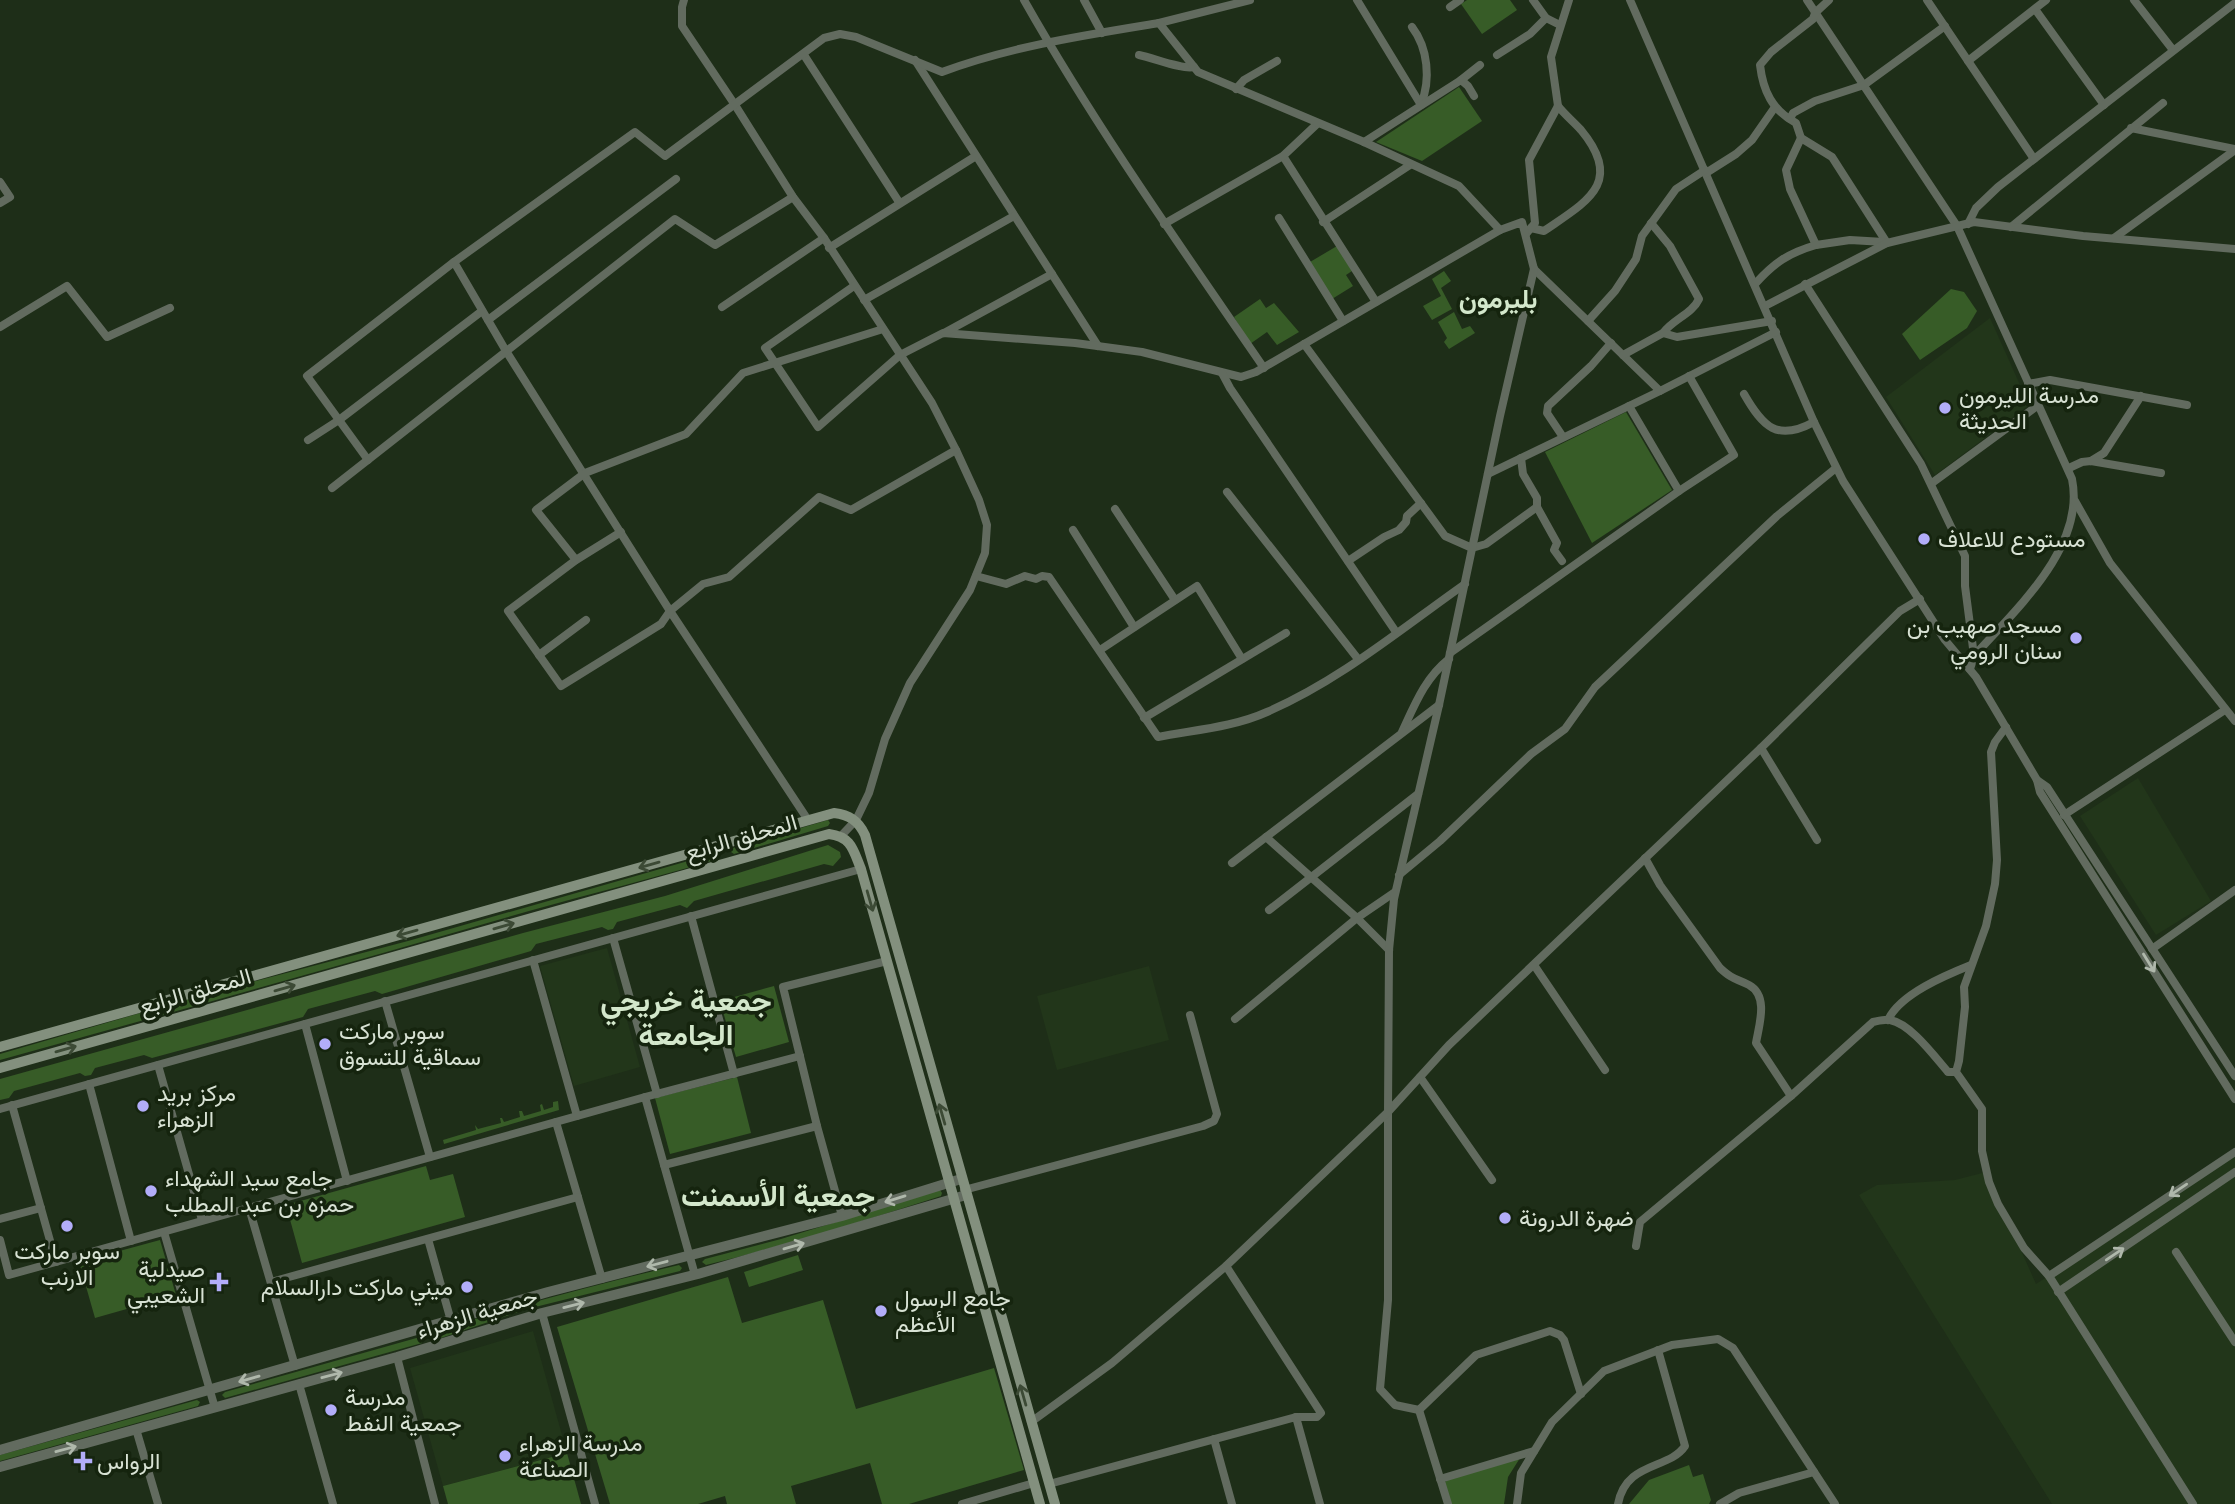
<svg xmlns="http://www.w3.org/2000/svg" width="2235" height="1504" viewBox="0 0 2235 1504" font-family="'Space Grotesk',Vazirmatn,sans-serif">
	<rect width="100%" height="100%" fill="#1e2e18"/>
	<g fill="#22361a">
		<polygon points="1990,318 2029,405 1935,475 1886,397"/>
		<polygon points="2138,778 2211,901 2156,935 2080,816"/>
		<polygon points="607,948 640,1067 574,1086 540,966"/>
		<polygon points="1149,966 1169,1040 1057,1070 1037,996"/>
		<polygon points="2235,1155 2235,1504 2052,1504 1859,1195 1877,1185 1955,1180 1986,1172 2036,1284"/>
		<polygon points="533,1331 567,1453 443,1486 410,1368"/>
	</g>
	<g fill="#375c27">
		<polygon points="1467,0 1510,0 1517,10 1482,34 1461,4"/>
		<polygon points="1459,87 1482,121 1422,161 1376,142"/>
		<polygon points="1337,246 1352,271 1346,275 1353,286 1332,299 1310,262"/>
		<polygon points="1444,271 1451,281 1441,288 1452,309 1432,320 1423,306 1441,296 1432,279"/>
		<polygon points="1951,289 1964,292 1977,311 1967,328 1920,360 1902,334"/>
		<polygon points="1260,299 1266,308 1274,303 1299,332 1277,345 1267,332 1250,344 1234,317"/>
		<polygon points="1454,312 1462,329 1470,326 1475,333 1449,349 1444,342 1447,338 1438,322"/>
		<polygon points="1626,412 1672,490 1592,543 1545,452"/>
		<polygon points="828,820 830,823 828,826 734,854 731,852 733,848"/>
		<polygon points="828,845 840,852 841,857 833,866 824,864 694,901 687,908 680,905 617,922 613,929 608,930 602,927 536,944 531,951 382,994 375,991 308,1009 303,1017 152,1058 144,1055 95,1068 91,1075 85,1076 80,1073 14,1091 9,1098 0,1100 0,1079 523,933 665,896"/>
		<path d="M716,853L719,855L718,859C655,878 592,893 529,911C353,962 177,1011 0,1060V1054L195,997L408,941Z"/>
		<polygon points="774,986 789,1042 736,1057 720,1001"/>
		<polygon points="737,1077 751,1133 670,1154 655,1098"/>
		<polygon points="558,1101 559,1110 444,1144 443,1140 476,1130 475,1125 478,1129 501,1123 500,1118 502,1118 504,1122 520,1117 519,1111 522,1111 524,1116 541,1111 540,1105 542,1104 544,1110 553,1107 553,1102"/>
		<polygon points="426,1166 430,1180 453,1174 465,1217 302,1263 286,1205"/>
		<path d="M940,1190L942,1193L941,1196C863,1221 785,1246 706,1265L702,1262L705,1259L781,1239Z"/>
		<polygon points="160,1240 176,1295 95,1318 79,1262"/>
		<polygon points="798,1255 803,1270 749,1287 744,1272"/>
		<path d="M679,1265L682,1268L680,1271L527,1309L441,1338L438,1335L440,1330C519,1305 598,1284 679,1265Z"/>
		<polygon points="728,1277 742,1323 823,1300 856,1409 994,1368 1024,1470 909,1504 882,1504 870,1463 791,1486 796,1504 727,1504 725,1496 698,1504 610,1504 557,1327"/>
		<polygon points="420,1337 423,1339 422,1343 225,1398 222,1395 225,1392"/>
		<polygon points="197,1400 200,1402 198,1406 0,1461 0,1455"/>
		<polygon points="567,1453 581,1504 448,1504 443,1486"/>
		<polygon points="1520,1458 1508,1477 1504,1504 1448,1504 1442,1485 1447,1480"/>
		<polygon points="1689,1465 1693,1477 1703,1474 1711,1500 1709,1504 1629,1504 1649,1480"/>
	</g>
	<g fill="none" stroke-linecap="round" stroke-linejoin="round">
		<g stroke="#626b5f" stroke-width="8">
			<polyline points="684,0 682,7 682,26 735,105 793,197 824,238 932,403 956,450 979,500 987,525 985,553 970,590 910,683 885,739 869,793 856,820 841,836"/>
			<path d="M1024,0C1096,127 1181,247 1264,368"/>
			<polyline points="1084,0 1102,33"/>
			<polyline points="1357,0 1421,105"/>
			<polyline points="1533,0 1546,18 1560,25"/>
			<polyline points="1630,0 1814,422 1843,481 1945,640 1976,677 2037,780 2040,792 2235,1099"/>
			<path d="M1807,0L1957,226L2072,479C2086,547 2015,610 1974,656"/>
			<path d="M1829,0L1815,13L1813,19L1771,52L1760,65C1763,91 1772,110 1796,123L1801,138L1832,157L1887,243"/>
			<polyline points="1927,0 2034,159"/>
			<polyline points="2134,0 2173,50"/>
			<polyline points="1450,7 1460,0"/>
			<polyline points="2035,9 2104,105"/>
			<polyline points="1159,23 1250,0"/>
			<path d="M1412,27C1428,48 1431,80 1421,104"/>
			<polyline points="804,55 899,202"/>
			<path d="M1139,55C1154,58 1183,70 1194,67"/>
			<polyline points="1497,55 1530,34 1546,18"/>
			<polyline points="915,60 1098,346"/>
			<polyline points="1968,61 2046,0"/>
			<polyline points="1461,80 1480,65"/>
			<polyline points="1236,89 1244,80 1277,61"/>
			<polyline points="1790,119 1793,113 1815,101 1864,85 1945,26"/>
			<polyline points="2131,128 2235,149"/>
			<polyline points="1801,138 1786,170 1790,189 1816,245 1850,240 1884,242"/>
			<polyline points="1364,142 1461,80 1468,86 1474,96"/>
			<polyline points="1283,156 1376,302"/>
			<polyline points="1706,173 1736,154 1752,140 1775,107"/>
			<polyline points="0,182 10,197 0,203"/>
			<polyline points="1279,218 1343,321"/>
			<polyline points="1323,222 1410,165"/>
			<path d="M1651,223L1670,246L1699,299C1692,314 1673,319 1663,333"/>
			<polyline points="1164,224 1283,156 1317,124"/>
			<polyline points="1968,224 1976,208 1998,187 2235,3"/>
			<polyline points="2011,227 2163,103"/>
			<path d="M1531,228L1544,231C1586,202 1625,183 1581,130C1574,122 1565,115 1558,106"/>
			<polyline points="1526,234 1535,223 1529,160 1558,106 1551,57 1569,0"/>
			<polyline points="2114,238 2235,150"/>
			<polyline points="829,248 976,156"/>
			<polyline points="454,262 506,351 670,611 808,820"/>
			<path d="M1755,284C1774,263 1788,253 1816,245"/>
			<polyline points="1805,284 1921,464 1965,556 1965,586 1974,656 1970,669"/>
			<polyline points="854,286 765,348 818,427 900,355 943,333 1075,343 1142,352 1241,377 1256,372 1500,230 1522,222 1534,269 1660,391 1776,332"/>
			<polyline points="864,300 1014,216"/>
			<polyline points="1765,306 1887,243 1974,222 2083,236 2235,249"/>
			<polyline points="722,307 824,238"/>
			<polyline points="488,320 676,179"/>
			<polyline points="1588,321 1615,291 1636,259 1642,236 1676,189 1705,170"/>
			<polyline points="0,327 67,286 107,337 170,308"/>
			<polyline points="944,333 1052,274"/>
			<polyline points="1304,344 1445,536 1472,548 1486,544 1537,507 1537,498 1523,474 1521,458"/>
			<polyline points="1623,355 1663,333 1677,337 1772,321"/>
			<polyline points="1222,373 1230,388 1396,632"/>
			<polyline points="2028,384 2050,380 2187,405"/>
			<path d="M1744,394C1763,427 1777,442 1814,422"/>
			<polyline points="1629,406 1679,491"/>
			<polyline points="1563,437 1547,413 1548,406 1591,366 1611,343"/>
			<polyline points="308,440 339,420 482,311"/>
			<path d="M368,460L307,376L454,262L635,132L665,156L824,38L840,34L856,37L942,72C1012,46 1086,35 1159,23L1198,72L1364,142L1459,186L1500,230"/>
			<polyline points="2091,461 2104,453 2141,396"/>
			<polyline points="2069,468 2082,462 2091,461 2161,473"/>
			<polyline points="1488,474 1660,391"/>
			<polyline points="1932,483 2037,406"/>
			<polyline points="332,488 675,219 715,245 793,197"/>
			<polyline points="1227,492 1358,659"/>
			<polyline points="2075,501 2110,563 2235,721"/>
			<polyline points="1537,507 1557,543 1554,550 1562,561"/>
			<polyline points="1115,509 1175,600"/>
			<polyline points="1073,530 1134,627"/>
			<polyline points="621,532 576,560 508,611 561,686 661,624 670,611 703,584 729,577 819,497 851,510 956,450"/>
			<polyline points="576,560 536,510 585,473 686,434 743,373 883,329"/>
			<polyline points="1348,561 1384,537 1399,530 1406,522 1407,516 1421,503"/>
			<path d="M976,576L1006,584L1025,576L1036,579L1042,576L1049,577L1158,737C1194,730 1234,727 1267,712C1339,681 1401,629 1465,584"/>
			<polyline points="1100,650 1197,586 1242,659"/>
			<polyline points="1450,653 1679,491 1734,455 1689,376"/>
			<polyline points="539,655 586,620"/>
			<polyline points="1144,718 1286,633"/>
			<polyline points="2006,727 1995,742 1991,752 1997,860 1995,884 1986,926 1964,987 1965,1007 1959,1061 1956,1072 1982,1109 1982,1151 1989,1182 1998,1204 2024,1248 2049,1276 2193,1504"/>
			<path d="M1402,732C1415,704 1425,678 1449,659"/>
			<polyline points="1761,748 1817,840"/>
			<polyline points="2037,780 2047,787 2235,1076"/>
			<polyline points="2064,815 2225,710"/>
			<polyline points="1266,837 1357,918 1389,950"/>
			<path d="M1645,858L1660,885L1720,968C1733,980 1735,978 1749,985C1769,996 1759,1025 1756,1043L1791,1096"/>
			<polyline points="1232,863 1439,705"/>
			<polyline points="1399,875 1440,841 1531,754 1565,729 1595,687 1777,516 1836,468"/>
			<polyline points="1269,910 1418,794"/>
			<polyline points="691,916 734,1074"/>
			<polyline points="613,938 657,1094"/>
			<polyline points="2152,949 2235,890"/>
			<polyline points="533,960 577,1116"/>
			<polyline points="1534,965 1605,1070"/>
			<polyline points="385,1001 430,1157"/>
			<polyline points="1235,1019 1357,918 1395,892"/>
			<path d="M1888,1020C1900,994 1946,975 1971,965"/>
			<polyline points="305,1024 347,1181"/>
			<polyline points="158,1065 202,1220"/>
			<polyline points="1420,1077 1492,1180"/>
			<polyline points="89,1084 131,1241"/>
			<polyline points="645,1097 800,1056"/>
			<polyline points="12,1105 56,1262"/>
			<polyline points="0,1109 861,869"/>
			<polyline points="556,1122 602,1279"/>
			<polyline points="817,1126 783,987 887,961"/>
			<polyline points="664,1165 695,1275"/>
			<polyline points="964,1190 1203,1126 1214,1121 1217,1114 1190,1015"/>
			<polyline points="249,1208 295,1366"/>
			<polyline points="0,1219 41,1208"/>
			<polyline points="164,1232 215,1408"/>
			<polyline points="428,1239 451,1321"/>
			<polyline points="0,1240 9,1275 645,1097 664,1165 817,1126 842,1216"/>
			<path d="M1636,1246L1640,1222L1791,1096L1873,1022C1878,1021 1885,1019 1890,1020C1911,1024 1934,1056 1948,1072H1956"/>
			<polyline points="2176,1252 2235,1342"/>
			<polyline points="1226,1266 1321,1413 1317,1417 1296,1417"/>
			<polyline points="2049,1276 2235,1152"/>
			<polyline points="271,1282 578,1197"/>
			<polyline points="2058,1292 2235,1172"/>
			<polyline points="542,1313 595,1504"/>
			<polyline points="397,1357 435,1504"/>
			<polyline points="299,1384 333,1504"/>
			<polyline points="1581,1394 1564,1340 1560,1335 1550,1331 1476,1355 1419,1410 1395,1405 1380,1389 1388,1300 1388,1112 1449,1045 1761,748 1900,611 1920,599"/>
			<polyline points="1419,1410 1448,1504"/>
			<polyline points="1031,1422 1112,1363 1226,1266 1388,1112 1389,950 1394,899 1439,705 1500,416 1534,269"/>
			<polyline points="136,1429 158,1504"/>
			<polyline points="1214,1439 1232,1504"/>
			<polyline points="1440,1479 1534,1451"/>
			<polyline points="1049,1484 1296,1417 1320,1504"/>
			<polyline points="962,1504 1034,1483"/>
			<polyline points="1517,1504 1521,1473 1552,1422 1604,1371 1672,1345 1718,1339 1733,1348 1835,1504"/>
			<path d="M1618,1504C1626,1461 1669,1470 1685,1446L1658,1350"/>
			<polyline points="1720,1504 1739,1493 1814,1472"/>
		</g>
		<g stroke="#626b5f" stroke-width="10">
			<polyline points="0,1450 548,1292 842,1216 961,1179"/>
			<polyline points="0,1467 397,1357 542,1313 698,1274 966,1195"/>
		</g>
		<g stroke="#83907e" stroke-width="10">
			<path d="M0,1047L834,813C849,815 858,820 865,835L1055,1504"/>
			<path d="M0,1068L829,834C852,837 853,850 861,869L1040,1504"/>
		</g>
	</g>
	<defs><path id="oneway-shaft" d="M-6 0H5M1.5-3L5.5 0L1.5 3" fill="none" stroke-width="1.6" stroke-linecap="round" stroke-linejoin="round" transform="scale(1.75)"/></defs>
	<g stroke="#3c4a35">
		<use href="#oneway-shaft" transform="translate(649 865) rotate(164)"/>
		<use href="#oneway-shaft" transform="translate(870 901) rotate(74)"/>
		<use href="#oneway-shaft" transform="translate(504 926) rotate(-16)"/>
		<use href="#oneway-shaft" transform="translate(407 933) rotate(164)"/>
		<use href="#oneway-shaft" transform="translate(285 988) rotate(-16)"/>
		<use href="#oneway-shaft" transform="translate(66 1049) rotate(-16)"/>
		<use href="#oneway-shaft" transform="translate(942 1114) rotate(-106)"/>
		<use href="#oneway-shaft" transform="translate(1023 1395) rotate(-106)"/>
	</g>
	<g stroke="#afb8ab">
		<use href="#oneway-shaft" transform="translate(2149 963) rotate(58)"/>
		<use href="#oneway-shaft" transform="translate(2178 1190) rotate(146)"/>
		<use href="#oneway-shaft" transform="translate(895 1199) rotate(163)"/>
		<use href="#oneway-shaft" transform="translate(794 1246) rotate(-16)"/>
		<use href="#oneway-shaft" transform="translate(2115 1254) rotate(-34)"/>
		<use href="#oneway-shaft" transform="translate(657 1264) rotate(165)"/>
		<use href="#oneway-shaft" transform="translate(574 1305) rotate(-14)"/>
		<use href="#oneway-shaft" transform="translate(332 1375) rotate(-15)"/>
		<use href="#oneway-shaft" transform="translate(249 1379) rotate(164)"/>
		<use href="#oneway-shaft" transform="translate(66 1449) rotate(-15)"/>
	</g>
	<g fill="#b2adf9" stroke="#15240e" stroke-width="2.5">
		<circle cx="1945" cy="408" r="7"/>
		<circle cx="1924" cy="539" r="7"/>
		<circle cx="2076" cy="638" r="7"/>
		<circle cx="325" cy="1044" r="7"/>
		<circle cx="143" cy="1106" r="7"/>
		<circle cx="151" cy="1191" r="7"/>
		<circle cx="1505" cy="1218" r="7"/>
		<circle cx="67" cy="1226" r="7"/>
		<path d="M215.5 1271.5h7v7h7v7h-7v7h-7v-7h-7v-7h7z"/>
		<circle cx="467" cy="1287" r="7"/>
		<circle cx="881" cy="1311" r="7"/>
		<circle cx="331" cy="1410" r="7"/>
		<circle cx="505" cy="1456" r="7"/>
		<path d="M79.5 1450.5h7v7h7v7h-7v7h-7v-7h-7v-7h7z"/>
	</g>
	<g text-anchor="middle" stroke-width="7" stroke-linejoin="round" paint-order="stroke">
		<g font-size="23" fill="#d8e2d4" stroke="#15240e" text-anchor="start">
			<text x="1959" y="403">مدرسة الليرمون<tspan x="1959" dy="26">الحديثة</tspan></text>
			<text x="1938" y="547">مستودع للاعلاف</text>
			<text x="2062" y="633" text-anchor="end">مسجد صهيب بن<tspan x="2062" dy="26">سنان الرومي</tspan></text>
			<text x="339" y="1039">سوبر ماركت<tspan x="339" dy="26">سماقية للتسوق</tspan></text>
			<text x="157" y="1101">مركز بريد<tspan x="157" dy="26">الزهراء</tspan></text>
			<text x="165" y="1186">جامع سيد الشهداء<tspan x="165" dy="26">حمزه بن عبد المطلب</tspan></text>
			<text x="1519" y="1226">ضهرة الدرونة</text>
			<text x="67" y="1259" text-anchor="middle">سوبر ماركت<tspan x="67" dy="26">الارنب</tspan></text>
			<text x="205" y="1277" text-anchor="end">صيدلية<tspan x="205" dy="26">الشعيبي</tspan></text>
			<text x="453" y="1295" text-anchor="end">ميني ماركت دارالسلام</text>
			<text x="895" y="1306">جامع الرسول<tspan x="895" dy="26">الأعظم</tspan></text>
			<text x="345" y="1405">مدرسة<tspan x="345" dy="26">جمعية النفط</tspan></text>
			<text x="519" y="1451">مدرسة الزهراء<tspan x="519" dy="26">الصناعة</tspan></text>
			<text x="97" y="1469">الرواس</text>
		</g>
		<g font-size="23" fill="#d8e2d4" stroke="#15240e">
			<text transform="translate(741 837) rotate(-16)" y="8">المحلق الرابع</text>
			<text transform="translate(195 991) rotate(-16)" y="8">المحلق الرابع</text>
			<text transform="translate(477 1313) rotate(-17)" y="8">جمعية الزهراء</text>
		</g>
		<g font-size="26" font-weight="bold" fill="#d3e7cb" stroke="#15240e">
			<text x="1498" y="308">بليرمون</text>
		</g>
		<g font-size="30" font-weight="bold" fill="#d3e7cb" stroke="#15240e">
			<text x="686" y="1011">جمعية خريجي<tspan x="686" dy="34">الجامعة</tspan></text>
			<text x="778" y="1206">جمعية الأسمنت</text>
		</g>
	</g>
</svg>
